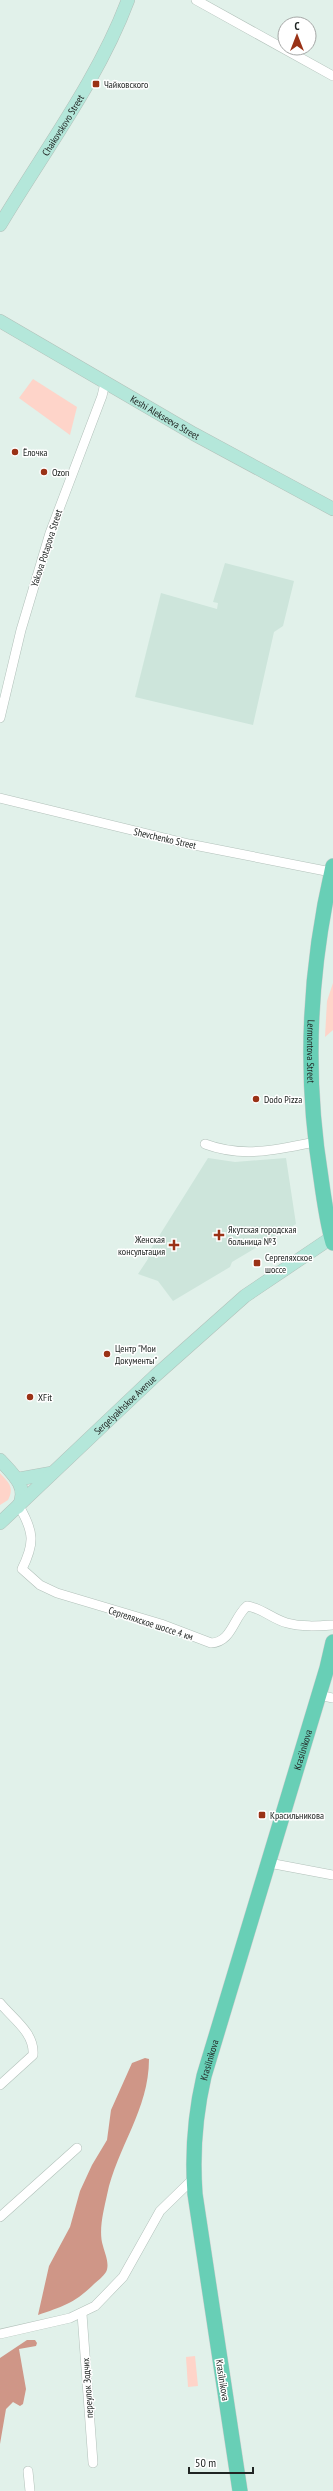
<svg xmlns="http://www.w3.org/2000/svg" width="333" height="2491" viewBox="0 0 333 2491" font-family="'PT Sans Narrow',sans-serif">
	<rect width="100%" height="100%" fill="#e1f1ea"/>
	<g fill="#cde5db">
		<polygon points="225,563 294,581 283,626 274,632 253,725 135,697 161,593 217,609 218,603 213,602"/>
		<polygon points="208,1158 235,1162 286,1158 296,1224 232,1262 230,1267 173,1301 158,1281 138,1274 148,1259 149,1252"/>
	</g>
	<g fill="#fed4c9">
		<polygon points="33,379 77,407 70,435 19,398"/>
		<polygon points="333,983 333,1030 325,1037 327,1001"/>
		<path d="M0,1473C8,1482 15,1487 8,1500L0,1505Z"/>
		<polygon points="195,2356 198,2386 188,2387 186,2357"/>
	</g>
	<g fill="#cf9687">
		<path d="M145,2058L149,2059C149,2110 117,2147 107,2195C104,2209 98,2231 103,2246C105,2254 110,2264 106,2272C103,2277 97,2281 93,2285C75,2303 61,2307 38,2315L49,2266L70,2227L80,2191L92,2165L107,2140L111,2110L132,2063Z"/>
		<polygon points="27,2340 35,2340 37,2343 36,2346 19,2349 26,2389 23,2404 20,2406 13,2402 6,2409 0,2444 0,2358"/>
	</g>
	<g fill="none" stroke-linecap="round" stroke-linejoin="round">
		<g stroke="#b2c1ba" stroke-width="10">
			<g id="minor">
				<polyline points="196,0 333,76"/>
				<polyline points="0,718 21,630 50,533 102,396 105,383"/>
				<polyline points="0,798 189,844 331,872"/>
				<path d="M205,1144C242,1158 277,1150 315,1142"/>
				<path d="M19,1506C34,1532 35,1543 22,1569L40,1585L57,1593L161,1624L211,1643C232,1642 233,1618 247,1606C262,1608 272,1619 287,1623C302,1627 317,1626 333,1625"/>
				<polyline points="319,1695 333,1698"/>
				<polyline points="269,1863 333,1875"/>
				<path d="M0,2003C13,2019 35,2033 33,2055L0,2085"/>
				<polyline points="0,2217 77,2148"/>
				<polyline points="82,2314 93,2463"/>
				<polyline points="0,2334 70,2318 95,2306 123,2277 160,2211 194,2178"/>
				<polyline points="28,2471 30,2491"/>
			</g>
		</g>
		<g stroke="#b2c1ba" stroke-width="14">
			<g id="secondary">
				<path id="s1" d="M0,225C44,151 98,80 128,0"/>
				<path id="s2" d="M0,321L194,434L333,509"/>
				<path d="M0,1460C12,1473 30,1488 18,1507"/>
				<polyline points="19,1479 52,1473"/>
				<path id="s3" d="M0,1523L155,1376L245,1296L331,1238"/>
			</g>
		</g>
		<g stroke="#cecfcf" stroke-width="16">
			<g id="primary">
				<path id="s4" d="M333,866C309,969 304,1074 321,1178C324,1200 327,1222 333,1243"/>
				<path id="s5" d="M240,2491L195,2194C192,2153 195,2115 204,2076L327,1668L333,1642"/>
			</g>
		</g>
		<use href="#minor" stroke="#fff" stroke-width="9"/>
		<use href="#secondary" stroke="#b4e7da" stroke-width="13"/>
		<use href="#primary" stroke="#68cfb6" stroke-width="15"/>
	</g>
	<g fill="#9a3216" stroke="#fff" stroke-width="1.5">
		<rect x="92" y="80" width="8" height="8" rx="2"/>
		<circle cx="15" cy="452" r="4"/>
		<circle cx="44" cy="472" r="4"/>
		<circle cx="256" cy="1099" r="4"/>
		<path d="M217 1229h4v4h4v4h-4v4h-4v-4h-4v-4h4z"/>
		<path d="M172 1239h4v4h4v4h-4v4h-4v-4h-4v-4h4z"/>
		<rect x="253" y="1259" width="8" height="8" rx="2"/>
		<circle cx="107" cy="1354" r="4"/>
		<circle cx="30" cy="1397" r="4"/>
		<rect x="258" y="1811" width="8" height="8" rx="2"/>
	</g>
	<g text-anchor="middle" stroke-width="3" stroke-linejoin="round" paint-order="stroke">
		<g font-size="10" fill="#202523" stroke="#fff" text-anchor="start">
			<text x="104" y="88">Чайковского</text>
			<text x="23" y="456">Ёлочка</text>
			<text x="52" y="476">Ozon</text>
			<text x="264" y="1103">Dodo Pizza</text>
			<text x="228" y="1233">Якутская городская<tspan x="228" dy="12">больница №3</tspan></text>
			<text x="165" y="1243" text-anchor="end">Женская<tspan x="165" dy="12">консультация</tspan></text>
			<text x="265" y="1261">Сергеляхское<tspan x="265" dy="12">шоссе</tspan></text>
			<text x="115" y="1352">Центр "Мои<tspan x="115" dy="12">Документы"</tspan></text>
			<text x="38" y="1401">XFit</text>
			<text x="270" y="1819">Красильникова</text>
		</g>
		<g font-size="10" fill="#202523" stroke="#fff">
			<text dy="4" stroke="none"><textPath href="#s1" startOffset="118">Chaikovskovo Street</textPath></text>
			<text dy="4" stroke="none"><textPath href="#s2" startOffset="191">Keshi Alekseeva Street</textPath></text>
			<text transform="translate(46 548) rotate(-72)" y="4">Yakova Potapova Street</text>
			<text transform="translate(165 838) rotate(13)" y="4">Shevchenko Street</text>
			<text dy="4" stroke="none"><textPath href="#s4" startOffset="187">Lermontova Street</textPath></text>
			<text dy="4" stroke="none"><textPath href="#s3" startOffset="172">Sergelyakhskoe Avenue</textPath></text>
			<text transform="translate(151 1623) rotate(18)" y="4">Сергеляхское шоссе 4 км</text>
			<text dy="4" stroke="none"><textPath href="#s5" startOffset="760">Krasilnikova</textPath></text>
			<text dy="4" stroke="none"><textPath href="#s5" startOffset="436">Krasilnikova</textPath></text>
			<text transform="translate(223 2380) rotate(81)" y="4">Krasilnikova</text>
			<text transform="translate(87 2388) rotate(-94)" y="4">переулок Зодчих</text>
		</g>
	</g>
	<g transform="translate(297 36)"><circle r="19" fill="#ffffff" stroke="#a6a8a7"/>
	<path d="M0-3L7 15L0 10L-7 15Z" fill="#9a3216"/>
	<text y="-6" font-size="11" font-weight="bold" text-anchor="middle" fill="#202523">С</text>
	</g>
	<path d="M189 2467v6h64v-6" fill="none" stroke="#202523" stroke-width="2"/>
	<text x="195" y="2467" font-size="12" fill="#202523" stroke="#ffffff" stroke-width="3" paint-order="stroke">50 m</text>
</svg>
